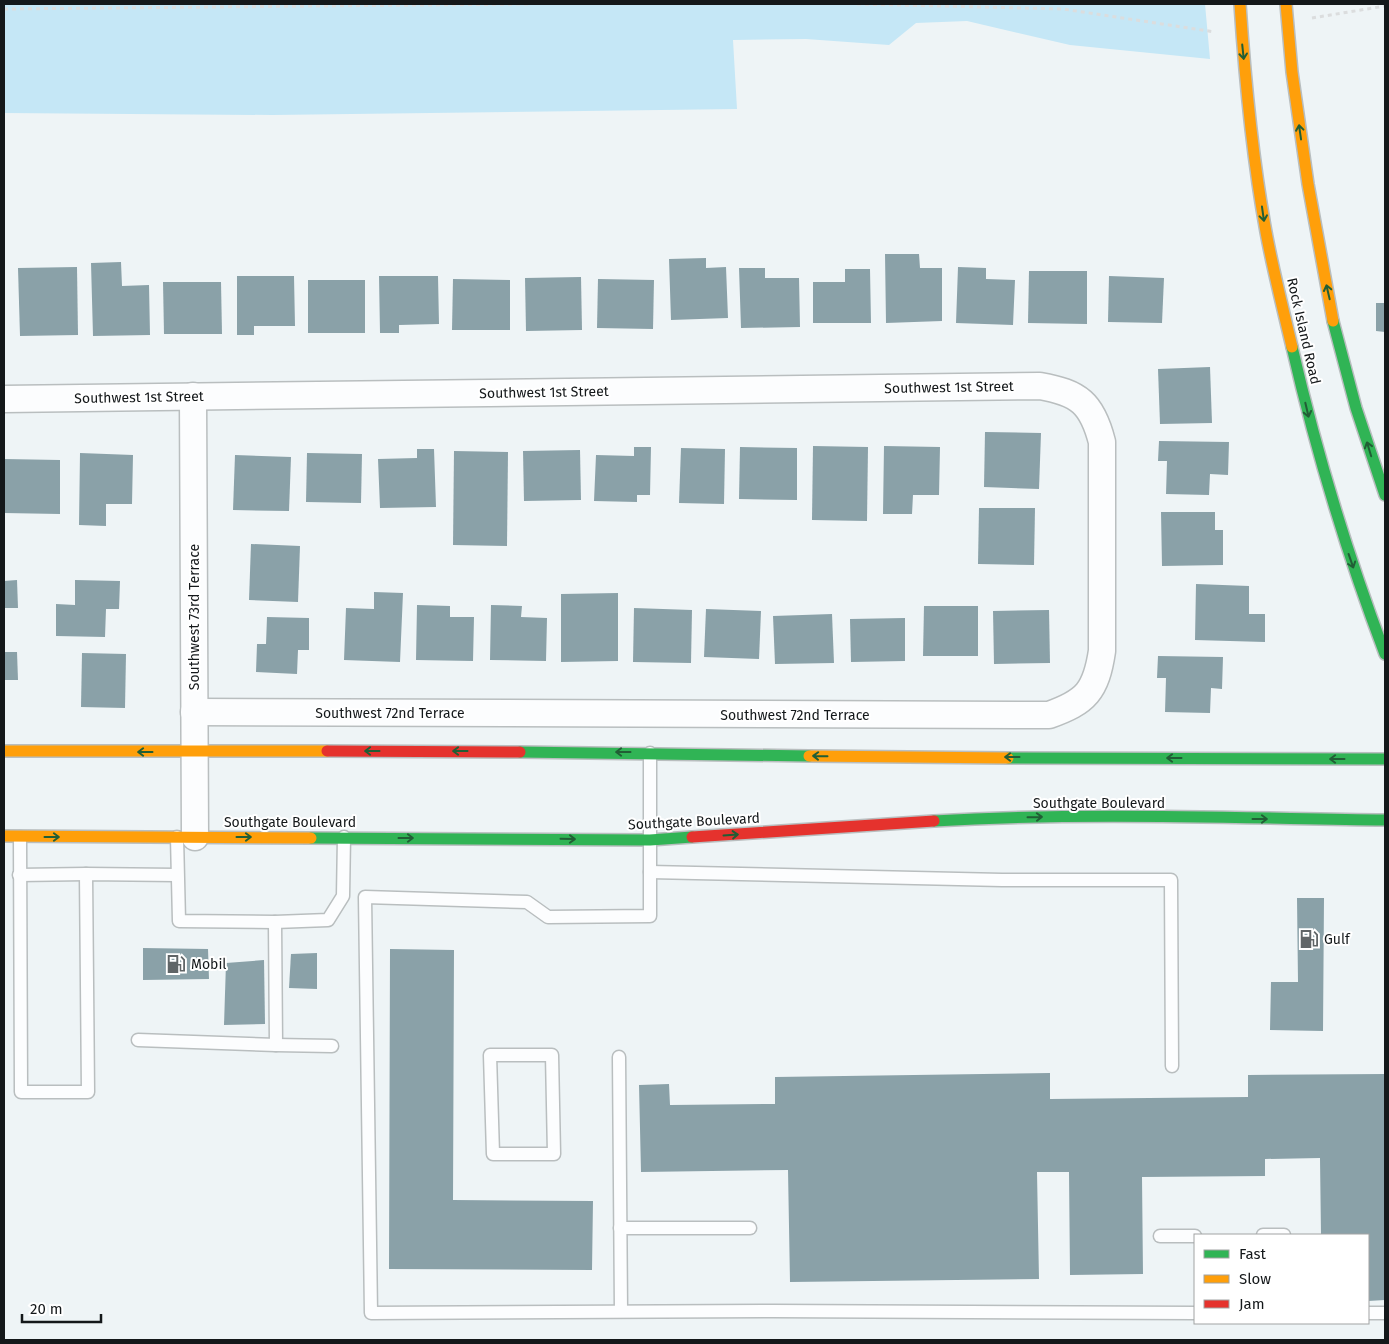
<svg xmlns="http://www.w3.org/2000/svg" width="1389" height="1344" viewBox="0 0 1389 1344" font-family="'Fira Sans',sans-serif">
	<rect width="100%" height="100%" fill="#eef4f6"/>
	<polygon fill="#c5e7f6" points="4,4 1205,4 1210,59 1070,45 967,21 916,23 889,45 806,39 733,40 737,109 272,115 4,113"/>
	<g fill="#8aa1a8">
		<polygon points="885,254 919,254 920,268 942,268 942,321 886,323"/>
		<polygon points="706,258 706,268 726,267 728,318 671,320 669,259"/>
		<polygon points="121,262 122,286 149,285 150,335 93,336 91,263"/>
		<polygon points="77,267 78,335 20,336 18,268"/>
		<polygon points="958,267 986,268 986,279 1015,280 1013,325 956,323"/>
		<polygon points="739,268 765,268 765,278 799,278 800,327 741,328"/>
		<polygon points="845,269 870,269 871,323 813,323 813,282 845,282"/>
		<polygon points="1029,271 1087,271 1087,324 1028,323"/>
		<polygon points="237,276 294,276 295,326 254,326 254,335 237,335"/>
		<polygon points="379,276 438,276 439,324 399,325 399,333 380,333"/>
		<polygon points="1109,276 1164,278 1162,323 1108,322"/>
		<polygon points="581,277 582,330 526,331 525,278"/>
		<polygon points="453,279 510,280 510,330 452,330"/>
		<polygon points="598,279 654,280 653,329 597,328"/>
		<rect x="308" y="280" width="57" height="53"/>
		<polygon points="163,282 221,282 222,334 164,334"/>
		<polygon points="1376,303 1385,303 1385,332 1376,331"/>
		<polygon points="1210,367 1212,423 1160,424 1158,369"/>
		<polygon points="985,432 1041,433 1039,489 984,487"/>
		<polygon points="1159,441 1229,442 1228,475 1210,474 1209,495 1166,494 1167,461 1158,461"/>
		<polygon points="813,446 868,447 867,521 812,520"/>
		<polygon points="884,446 940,447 939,495 913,495 912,514 883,514"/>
		<polygon points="634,447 651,447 650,495 637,495 637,502 594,501 596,455 634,456"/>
		<polygon points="740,447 797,448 797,500 739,499"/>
		<polygon points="681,448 725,449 724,504 679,503"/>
		<polygon points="417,449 434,449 436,507 380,508 378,459 417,458"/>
		<polygon points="580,450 581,500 524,501 523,451"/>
		<polygon points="454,451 508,452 507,546 453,545"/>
		<polygon points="80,453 133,455 132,504 106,504 106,526 79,525"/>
		<polygon points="307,453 362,454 361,503 306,502"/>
		<polygon points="235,455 291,457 289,511 233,510"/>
		<polygon points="4,459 60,460 60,514 4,513"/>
		<polygon points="979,508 1035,508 1034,565 978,564"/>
		<polygon points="1161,512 1215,512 1215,530 1223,530 1223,565 1162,566"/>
		<polygon points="251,544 300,546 298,602 249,600"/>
		<polygon points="17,580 18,608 4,608 4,581"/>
		<polygon points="75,580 120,581 119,609 106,609 105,637 56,636 56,604 75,605"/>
		<polygon points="1196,584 1249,586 1249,614 1265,614 1265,642 1195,640"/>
		<polygon points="374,592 403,593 400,662 344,660 346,608 374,609"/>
		<polygon points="618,593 618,661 561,662 561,594"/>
		<polygon points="417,605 450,606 450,617 474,617 473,661 416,660"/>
		<polygon points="491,605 522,606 521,617 547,618 546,661 490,660"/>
		<polygon points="924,606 978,606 978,656 923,656"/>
		<polygon points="634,608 692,610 691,663 633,662"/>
		<polygon points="706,609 761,611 759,659 704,657"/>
		<polygon points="1049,610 1050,663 994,664 993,611"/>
		<polygon points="832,614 834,663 775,664 773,616"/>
		<polygon points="267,617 309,618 309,650 298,650 297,674 256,672 257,644 266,644"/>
		<polygon points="905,618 905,661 851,662 850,619"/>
		<polygon points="4,652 17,652 18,680 4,680"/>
		<polygon points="82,653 126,654 125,708 81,707"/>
		<polygon points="1158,656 1223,657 1222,689 1211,688 1210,713 1165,712 1166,678 1157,678"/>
		<polygon points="1297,898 1324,898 1323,1031 1270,1030 1271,982 1298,982"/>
		<polygon points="143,948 208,949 209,979 143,980"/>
		<polygon points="390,949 454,950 453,1200 593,1201 592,1270 389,1269"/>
		<polygon points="317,953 317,989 289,988 291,954"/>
		<polygon points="264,960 265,1024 224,1025 226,963"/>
		<polygon points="1050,1073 1050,1099 1248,1097 1248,1075 1385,1074 1385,1300 1368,1301 1368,1235 1321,1235 1320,1158 1265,1159 1265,1176 1142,1177 1143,1274 1070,1275 1069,1172 1037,1172 1039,1279 790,1282 788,1170 641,1172 639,1085 669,1084 670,1105 775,1104 775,1077"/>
	</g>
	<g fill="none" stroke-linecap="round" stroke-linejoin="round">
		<g stroke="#b9bebf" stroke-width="15">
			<g id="lane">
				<polyline points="650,753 650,916 548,917 527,902 365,897 371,1313 773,1311 1195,1313"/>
				<polyline points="20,837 21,1092 88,1092 86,874 177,875"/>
				<polyline points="177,837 179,921 275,922 328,920 343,896 344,837"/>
				<polyline points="650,872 1002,880 1171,880 1172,1066"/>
				<polyline points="19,875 86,874"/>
				<polyline points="138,1040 276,1045 275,922"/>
				<polyline points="276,1045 332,1046"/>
				<polygon points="490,1055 552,1055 554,1154 493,1154"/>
				<polyline points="619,1057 621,1311"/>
				<polyline points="620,1228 750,1228"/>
				<polyline points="1263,1235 1284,1235"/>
				<polyline points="1160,1236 1195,1236"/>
				<polyline points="1368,1313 1385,1313"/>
			</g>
		</g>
		<g stroke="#b9bebf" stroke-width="29">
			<g id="street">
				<polyline points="193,396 195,837"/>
				<path d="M4,399L1040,386C1079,393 1092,403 1102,442V651C1096,691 1086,702 1049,715L194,712"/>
			</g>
		</g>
		<g stroke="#b9bebf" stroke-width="14">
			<g id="fast">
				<polyline points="1333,321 1356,408 1385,495"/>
				<path d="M1292,347C1316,451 1347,554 1385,654"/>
				<polyline points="520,752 809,756"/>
				<polyline points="1008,758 1385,759"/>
				<path d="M934,821C1084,812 1235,818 1385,820"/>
				<polyline points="311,838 650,840 692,837"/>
			</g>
		</g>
		<g stroke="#b9bebf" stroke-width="14">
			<g id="slow">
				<path d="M1240,4C1245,80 1252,156 1266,232C1273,270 1283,309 1292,347"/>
				<polyline points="1286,4 1292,72 1308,184 1333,321"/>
				<polyline points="4,751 327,751"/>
				<polyline points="809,756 1008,758"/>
				<polyline points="4,836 311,838"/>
			</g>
		</g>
		<g stroke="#b9bebf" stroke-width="14">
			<g id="jam">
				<polyline points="327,751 520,752"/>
				<polyline points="692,837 934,821"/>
			</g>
		</g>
		<g stroke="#dbddde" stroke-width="3" stroke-dasharray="4 4" stroke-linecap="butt">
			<polyline points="857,4 1063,9 1215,32"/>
			<polyline points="4,9 529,4"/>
			<polyline points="1312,18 1385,6"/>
		</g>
		<use href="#lane" stroke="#fcfdfe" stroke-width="12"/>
		<use href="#street" stroke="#fcfdfe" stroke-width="26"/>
		<use href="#fast" stroke="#30b455" stroke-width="11"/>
		<use href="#slow" stroke="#ff9f0a" stroke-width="11"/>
		<use href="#jam" stroke="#e5322d" stroke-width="11"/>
	</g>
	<defs><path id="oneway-shaft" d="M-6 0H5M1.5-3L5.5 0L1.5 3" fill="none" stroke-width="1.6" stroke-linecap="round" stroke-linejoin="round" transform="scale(1.25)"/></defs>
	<g stroke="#215e35">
		<use href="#oneway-shaft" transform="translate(1243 52) rotate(84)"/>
		<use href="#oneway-shaft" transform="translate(1300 132) rotate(-98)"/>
		<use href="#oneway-shaft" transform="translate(1263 214) rotate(82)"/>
		<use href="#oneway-shaft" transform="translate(1328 292) rotate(-103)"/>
		<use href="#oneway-shaft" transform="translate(1307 410) rotate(77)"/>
		<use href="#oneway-shaft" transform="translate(1369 449) rotate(-107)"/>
		<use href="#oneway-shaft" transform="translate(1351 561) rotate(71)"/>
		<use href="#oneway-shaft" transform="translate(372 751) rotate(180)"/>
		<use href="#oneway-shaft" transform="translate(460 751) rotate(-180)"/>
		<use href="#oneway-shaft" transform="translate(145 752) rotate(-180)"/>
		<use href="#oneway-shaft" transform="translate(623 752) rotate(-180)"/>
		<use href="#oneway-shaft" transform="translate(820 756) rotate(-179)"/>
		<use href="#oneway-shaft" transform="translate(1012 757) rotate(-180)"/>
		<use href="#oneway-shaft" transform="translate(1174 758) rotate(-180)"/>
		<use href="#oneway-shaft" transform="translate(1337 759) rotate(-180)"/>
		<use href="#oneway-shaft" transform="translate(1035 817) rotate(-1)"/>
		<use href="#oneway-shaft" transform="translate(1260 819)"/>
		<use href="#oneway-shaft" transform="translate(731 835) rotate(-4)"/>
		<use href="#oneway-shaft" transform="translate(52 837)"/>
		<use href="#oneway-shaft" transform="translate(244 837)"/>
		<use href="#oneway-shaft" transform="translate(406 838)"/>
		<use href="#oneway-shaft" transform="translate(568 839) rotate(1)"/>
	</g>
	<defs>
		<g id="fuel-bare" transform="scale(1.5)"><path d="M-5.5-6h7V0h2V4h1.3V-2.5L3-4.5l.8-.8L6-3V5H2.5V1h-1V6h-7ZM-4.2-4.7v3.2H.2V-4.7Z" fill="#606567" stroke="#fff" stroke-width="2.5" paint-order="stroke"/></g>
	</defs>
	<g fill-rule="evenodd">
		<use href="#fuel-bare" x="1309" y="939"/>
		<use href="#fuel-bare" x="176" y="964"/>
	</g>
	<g text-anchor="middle" stroke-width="4" stroke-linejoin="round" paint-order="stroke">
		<g font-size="14" fill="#14181a" stroke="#fff">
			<text transform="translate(1304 331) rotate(77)" y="5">Rock Island Road</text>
			<text transform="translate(949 387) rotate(-1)" y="5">Southwest 1st Street</text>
			<text transform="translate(544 392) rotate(-1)" y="5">Southwest 1st Street</text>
			<text transform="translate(139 397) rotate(-1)" y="5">Southwest 1st Street</text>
			<text transform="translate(194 617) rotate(-90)" y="5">Southwest 73rd Terrace</text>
			<text x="390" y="718">Southwest 72nd Terrace</text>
			<text x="795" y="720">Southwest 72nd Terrace</text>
			<text x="1099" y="808">Southgate Boulevard</text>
			<text transform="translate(694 821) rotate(-3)" y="5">Southgate Boulevard</text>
			<text x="290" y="827">Southgate Boulevard</text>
		</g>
		<g font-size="14" fill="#14181a" stroke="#fff" text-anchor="start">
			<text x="1324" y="944">Gulf</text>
			<text x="191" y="969">Mobil</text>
		</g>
	</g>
	<rect width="1389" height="1344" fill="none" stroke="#14181a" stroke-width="10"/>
	<rect x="1194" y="1234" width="175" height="90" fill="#ffffff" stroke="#a1a3a3"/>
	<rect x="1204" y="1250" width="25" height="8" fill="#30b455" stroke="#a1a3a3"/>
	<text x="1239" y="1259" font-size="15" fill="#14181a">Fast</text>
	<rect x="1204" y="1275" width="25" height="8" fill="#ff9f0a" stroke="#a1a3a3"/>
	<text x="1239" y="1284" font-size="15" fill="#14181a">Slow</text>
	<rect x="1204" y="1300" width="25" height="8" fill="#e5322d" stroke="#a1a3a3"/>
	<text x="1239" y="1309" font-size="15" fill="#14181a">Jam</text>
	<path d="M22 1314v8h79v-8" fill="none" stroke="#14181a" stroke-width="2.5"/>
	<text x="30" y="1314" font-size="15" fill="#14181a" stroke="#ffffff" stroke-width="4" paint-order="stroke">20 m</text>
</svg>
